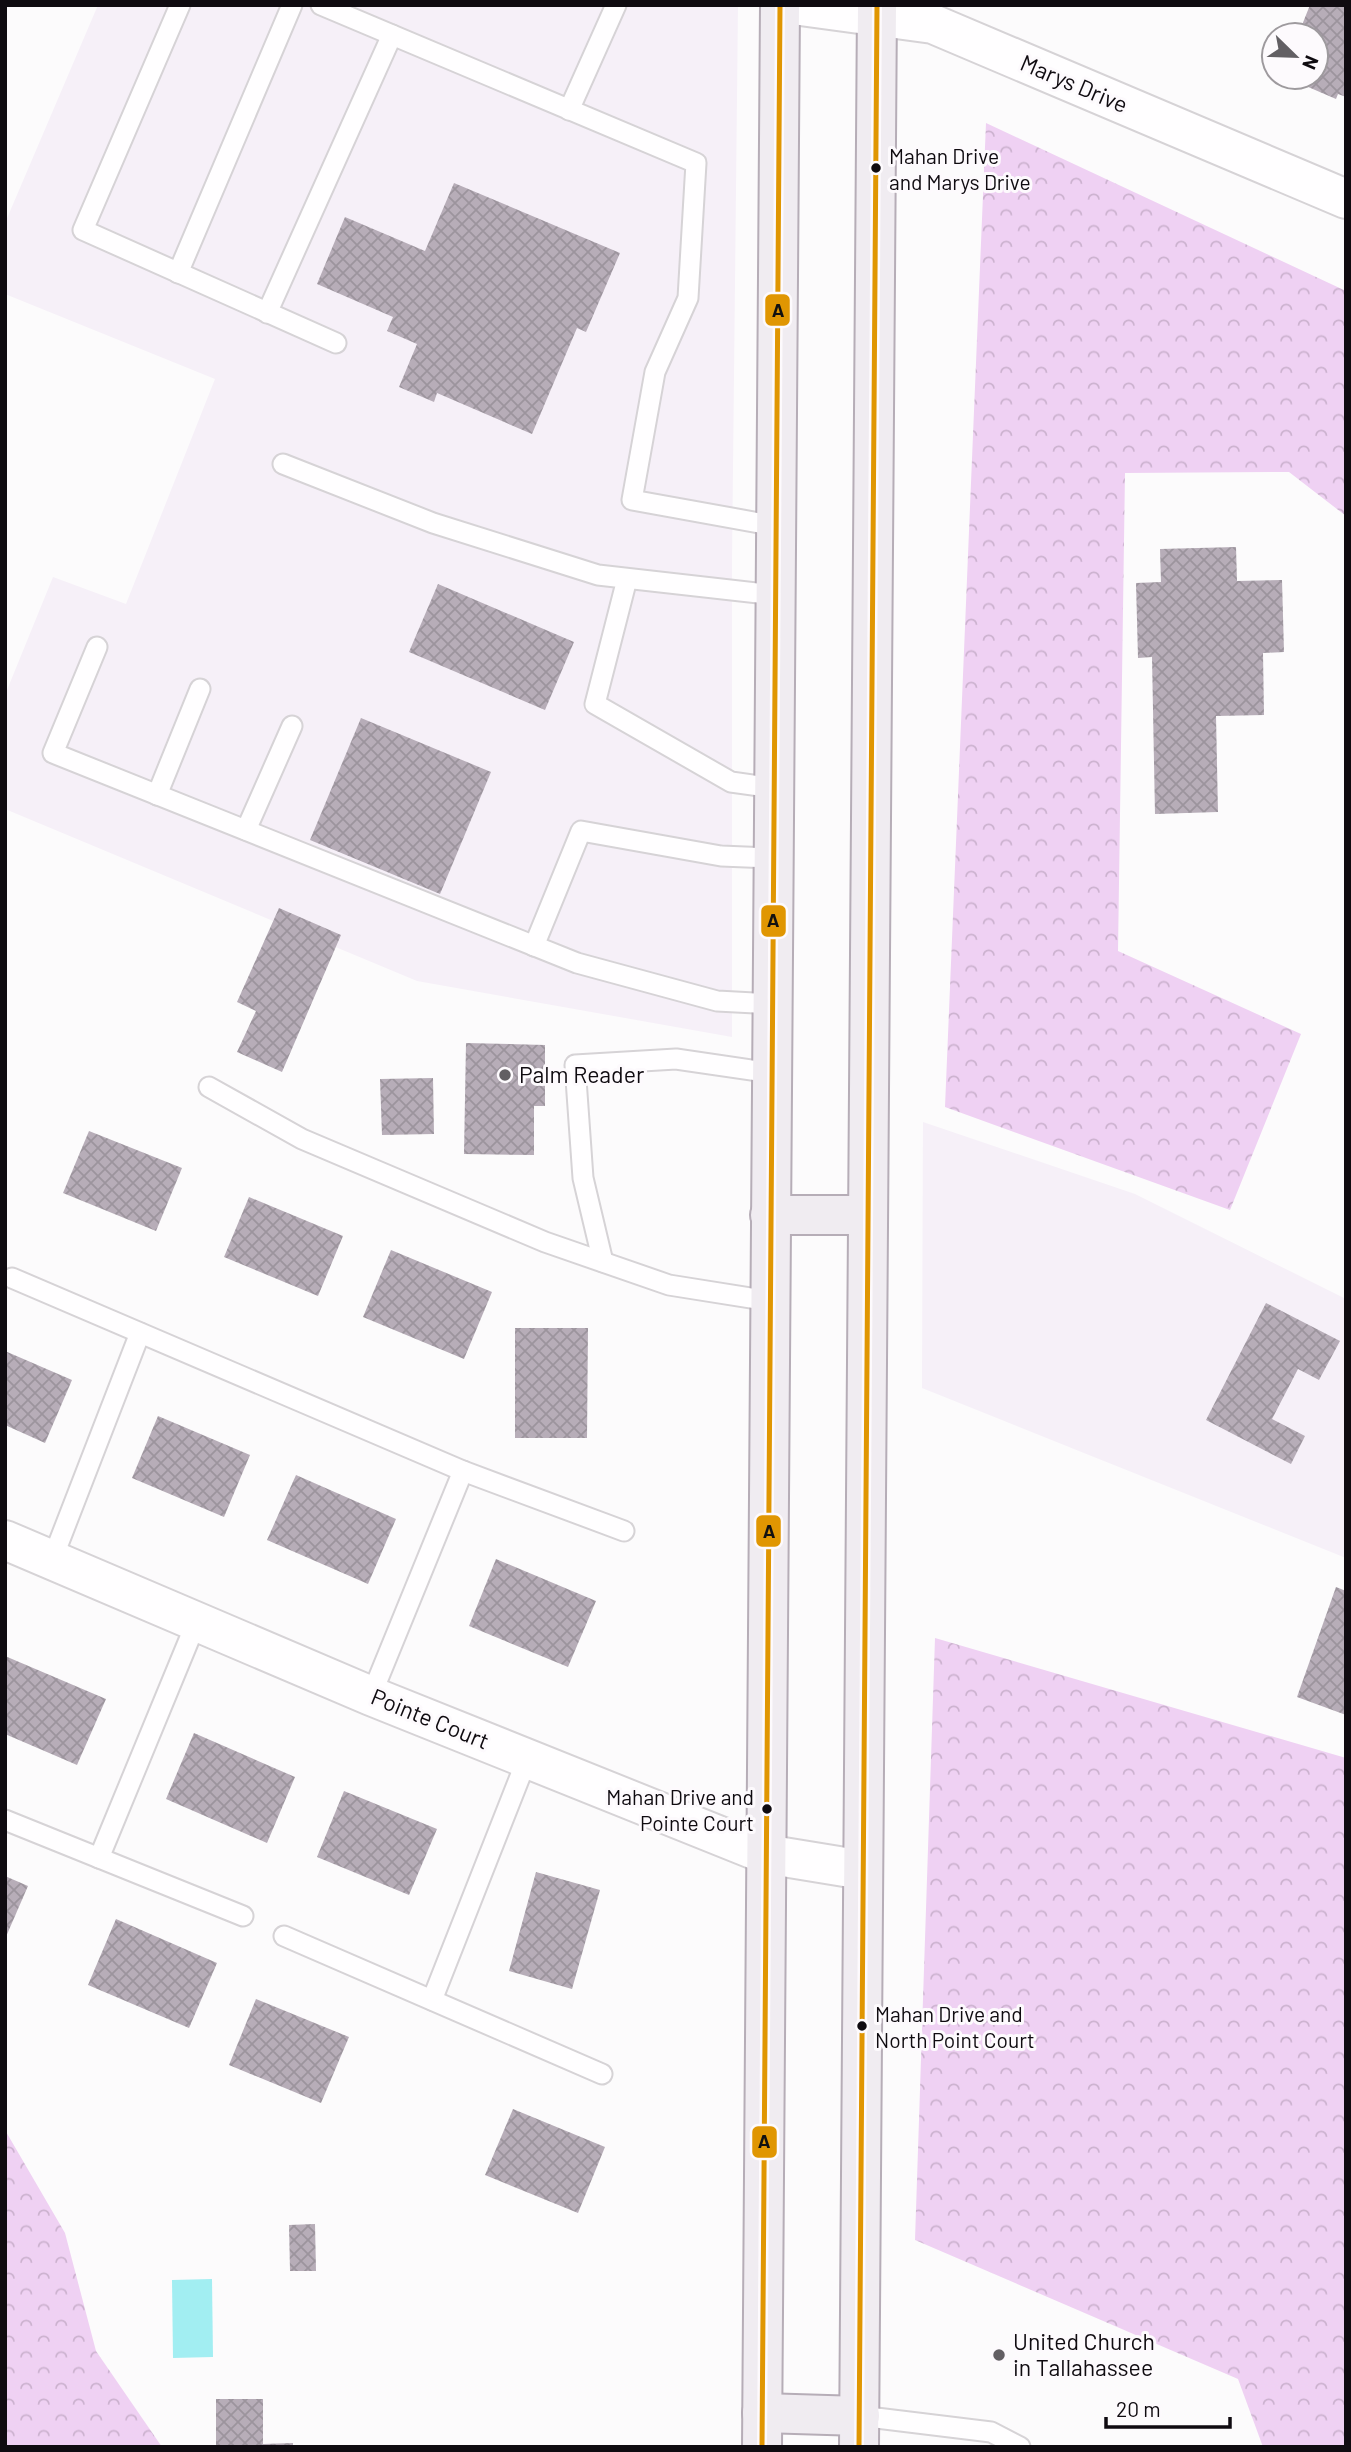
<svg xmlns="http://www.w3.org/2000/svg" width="1351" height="2452" viewBox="0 0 1351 2452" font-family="Barlow,sans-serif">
	<defs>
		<pattern id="forest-crowns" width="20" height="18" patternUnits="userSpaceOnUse" patternTransform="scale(1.75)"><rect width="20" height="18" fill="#efd1f3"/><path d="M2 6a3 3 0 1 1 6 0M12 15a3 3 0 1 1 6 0" fill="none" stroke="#ccb2cf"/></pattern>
		<pattern id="building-cross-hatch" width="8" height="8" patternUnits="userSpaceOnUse" patternTransform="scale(1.75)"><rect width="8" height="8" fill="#b7adb8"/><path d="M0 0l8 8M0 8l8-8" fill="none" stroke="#9c949d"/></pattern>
	</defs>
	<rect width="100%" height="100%" fill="#fcfbfc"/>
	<g fill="#f6f0f8">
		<polygon points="98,5 738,5 732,561 732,1037 417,981 5,809 5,695 53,577 126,604 215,379 5,294 5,223"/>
		<polygon points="923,1122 1135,1194 1346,1299 1346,1558 922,1388"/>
	</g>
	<g fill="url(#forest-crowns)">
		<polygon points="986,123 1346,291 1346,516 1289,472 1125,473 1118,951 1301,1034 1230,1210 945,1107"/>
		<polygon points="935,1638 1346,1758 1346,2447 1263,2447 1238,2379 915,2240"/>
		<polygon points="5,2130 65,2233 96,2351 162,2447 5,2447"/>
	</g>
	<polygon fill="#a2eef2" points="212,2279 213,2357 173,2358 172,2280"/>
	<g fill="url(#building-cross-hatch)">
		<polygon points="1310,5 1346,5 1346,97 1338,94 1336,99 1285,77 1316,77 1316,35 1298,35"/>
		<polygon points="454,183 620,253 586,332 577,328 532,434 437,393 434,402 399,387 417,344 387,331 393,317 317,284 345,217 425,251"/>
		<polygon points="1236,547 1237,581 1282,580 1284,652 1263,653 1264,715 1216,716 1218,812 1155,814 1152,657 1138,658 1136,583 1161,582 1160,549"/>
		<polygon points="438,584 574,642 545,710 409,652"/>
		<polygon points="361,718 491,772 440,894 310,840"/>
		<polygon points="279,908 341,935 282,1072 237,1052 256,1011 237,1002"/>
		<polygon points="466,1043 545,1045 545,1106 534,1106 534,1155 464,1154"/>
		<polygon points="433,1078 434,1134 382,1135 380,1079"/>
		<polygon points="89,1131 182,1168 156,1231 63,1193"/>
		<polygon points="249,1197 343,1236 318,1296 224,1257"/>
		<polygon points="391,1250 492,1292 464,1359 363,1317"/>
		<polygon points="1266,1303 1340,1341 1319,1380 1298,1369 1272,1419 1305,1436 1291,1464 1206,1420"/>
		<polygon points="515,1328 588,1328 587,1438 515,1438"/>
		<polygon points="5,1351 72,1380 45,1443 5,1425"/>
		<polygon points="158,1416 250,1455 224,1517 132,1478"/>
		<polygon points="296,1475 396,1519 368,1584 267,1540"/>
		<polygon points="496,1559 596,1601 568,1667 469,1626"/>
		<polygon points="1336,1587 1346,1591 1346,1715 1297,1697"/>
		<polygon points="5,1656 106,1699 77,1765 5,1734"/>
		<polygon points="194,1733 295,1777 267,1843 166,1799"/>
		<polygon points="344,1791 437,1829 409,1895 317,1857"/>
		<polygon points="536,1872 600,1890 572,1989 509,1971"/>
		<polygon points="5,1876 28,1886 5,1939"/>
		<polygon points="116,1919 217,1963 189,2028 88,1985"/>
		<polygon points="256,1999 349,2037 321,2103 229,2065"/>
		<polygon points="513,2109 605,2147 578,2213 485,2175"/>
		<polygon points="315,2224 316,2271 290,2271 289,2225"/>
		<polygon points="216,2399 263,2399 263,2444 293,2443 293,2447 216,2447"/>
	</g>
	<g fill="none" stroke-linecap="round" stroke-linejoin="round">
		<g stroke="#d6d3d6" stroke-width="23">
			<g id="lane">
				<polyline points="180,5 83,230 336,343"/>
				<polyline points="321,5 696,163 688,298 655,372 632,500 776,526"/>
				<polyline points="569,110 616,5"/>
				<polyline points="178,273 292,5"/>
				<polyline points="267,313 392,35"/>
				<polyline points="283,464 433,523 598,575 775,595"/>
				<polyline points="627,579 595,704 731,782 774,788"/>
				<polyline points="97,647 53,753 577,963 717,1001 772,1004"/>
				<polyline points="157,795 200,689"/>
				<polyline points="246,830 292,726"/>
				<polyline points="534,946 581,831 721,856 773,858"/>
				<polyline points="209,1087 302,1139 545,1242 669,1285 770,1301"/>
				<polyline points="603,1262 583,1178 575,1065 676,1059 771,1073"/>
				<polyline points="12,1278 463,1471 624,1531"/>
				<polyline points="52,1560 140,1333"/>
				<polyline points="371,1696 463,1471"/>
				<polyline points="5,1820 243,1916"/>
				<polyline points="99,1858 196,1623"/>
				<polyline points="284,1936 602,2074"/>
				<polyline points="432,2000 527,1759"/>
				<polyline points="860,2416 991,2432 1020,2447"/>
			</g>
		</g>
		<g stroke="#d6d3d6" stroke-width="42">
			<g id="street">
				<polyline points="793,5 933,24 1346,199"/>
				<polyline points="5,1540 371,1696 765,1854 863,1870"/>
			</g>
		</g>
		<g stroke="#b6adb7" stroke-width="42">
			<g id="primary">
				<polyline points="770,1215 868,1215"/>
				<polyline points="762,2413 860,2416"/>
				<polyline points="762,2447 780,5"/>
				<polyline points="859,2447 877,5"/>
			</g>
		</g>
		<use href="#lane" stroke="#fffeff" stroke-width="19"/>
		<use href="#street" stroke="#fffeff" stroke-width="38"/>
		<use href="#primary" stroke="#f0ecf1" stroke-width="38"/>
		<g stroke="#fdfafd" stroke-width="10">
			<g id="bus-1">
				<polyline points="762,2447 780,5"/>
				<polyline points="859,2447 877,5"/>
			</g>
		</g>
		<use href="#bus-1" stroke="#e09602" stroke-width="5"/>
	</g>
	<g fill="#0f0b10" stroke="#fdfafd" stroke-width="2.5">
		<circle cx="876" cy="168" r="6"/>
		<circle cx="767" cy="1809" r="6"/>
		<circle cx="862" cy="2026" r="6"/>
	</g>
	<g fill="#625f63" stroke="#fdfafd" stroke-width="2.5">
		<circle cx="505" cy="1075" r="7"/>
		<circle cx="999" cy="2355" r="7"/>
	</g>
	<g text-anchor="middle" stroke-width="6" stroke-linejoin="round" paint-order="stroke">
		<g font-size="21" fill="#0f0b10" stroke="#fdfafd" text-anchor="start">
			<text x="889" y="164">Mahan Drive<tspan x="889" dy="26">and Marys Drive</tspan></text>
			<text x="754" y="1805" text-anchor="end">Mahan Drive and<tspan x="754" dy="26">Pointe Court</tspan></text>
			<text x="875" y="2022">Mahan Drive and<tspan x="875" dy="26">North Point Court</tspan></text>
		</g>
		<g font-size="23" fill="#0f0b10" stroke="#fdfafd">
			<text transform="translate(1074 84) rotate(23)" y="8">Marys Drive</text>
			<text transform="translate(430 1719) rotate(22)" y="8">Pointe Court</text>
		</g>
		<g font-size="23" fill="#0f0b10" stroke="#fdfafd" text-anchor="start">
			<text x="519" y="1083">Palm Reader</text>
			<text x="1013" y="2350">United Church<tspan x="1013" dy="26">in Tallahassee</tspan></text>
		</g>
	</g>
	<g stroke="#fdfafd" stroke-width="2.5">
		<rect x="764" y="293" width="27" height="34" rx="7" fill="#e09602"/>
		<rect x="760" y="904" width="27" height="34" rx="7" fill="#e09602"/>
		<rect x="755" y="1514" width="27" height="34" rx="7" fill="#e09602"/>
		<rect x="751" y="2125" width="27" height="34" rx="7" fill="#e09602"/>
	</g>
	<g font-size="19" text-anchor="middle" font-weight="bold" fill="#111">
		<text x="778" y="317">A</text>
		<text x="773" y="927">A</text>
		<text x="769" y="1538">A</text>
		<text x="764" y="2148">A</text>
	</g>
	<rect width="1351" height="2452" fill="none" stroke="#0f0b10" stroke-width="14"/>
	<g transform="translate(1295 56) rotate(113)"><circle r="33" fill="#fdfafd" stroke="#9e9a9e" stroke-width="2"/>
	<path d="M0-5L12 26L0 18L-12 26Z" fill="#625f63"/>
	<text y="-10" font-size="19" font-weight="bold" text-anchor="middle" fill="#0f0b10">N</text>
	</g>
	<path d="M1106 2417v10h124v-10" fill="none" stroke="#0f0b10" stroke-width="3.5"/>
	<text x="1116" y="2417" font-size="21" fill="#0f0b10" stroke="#fdfafd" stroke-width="5" paint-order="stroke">20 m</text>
</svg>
